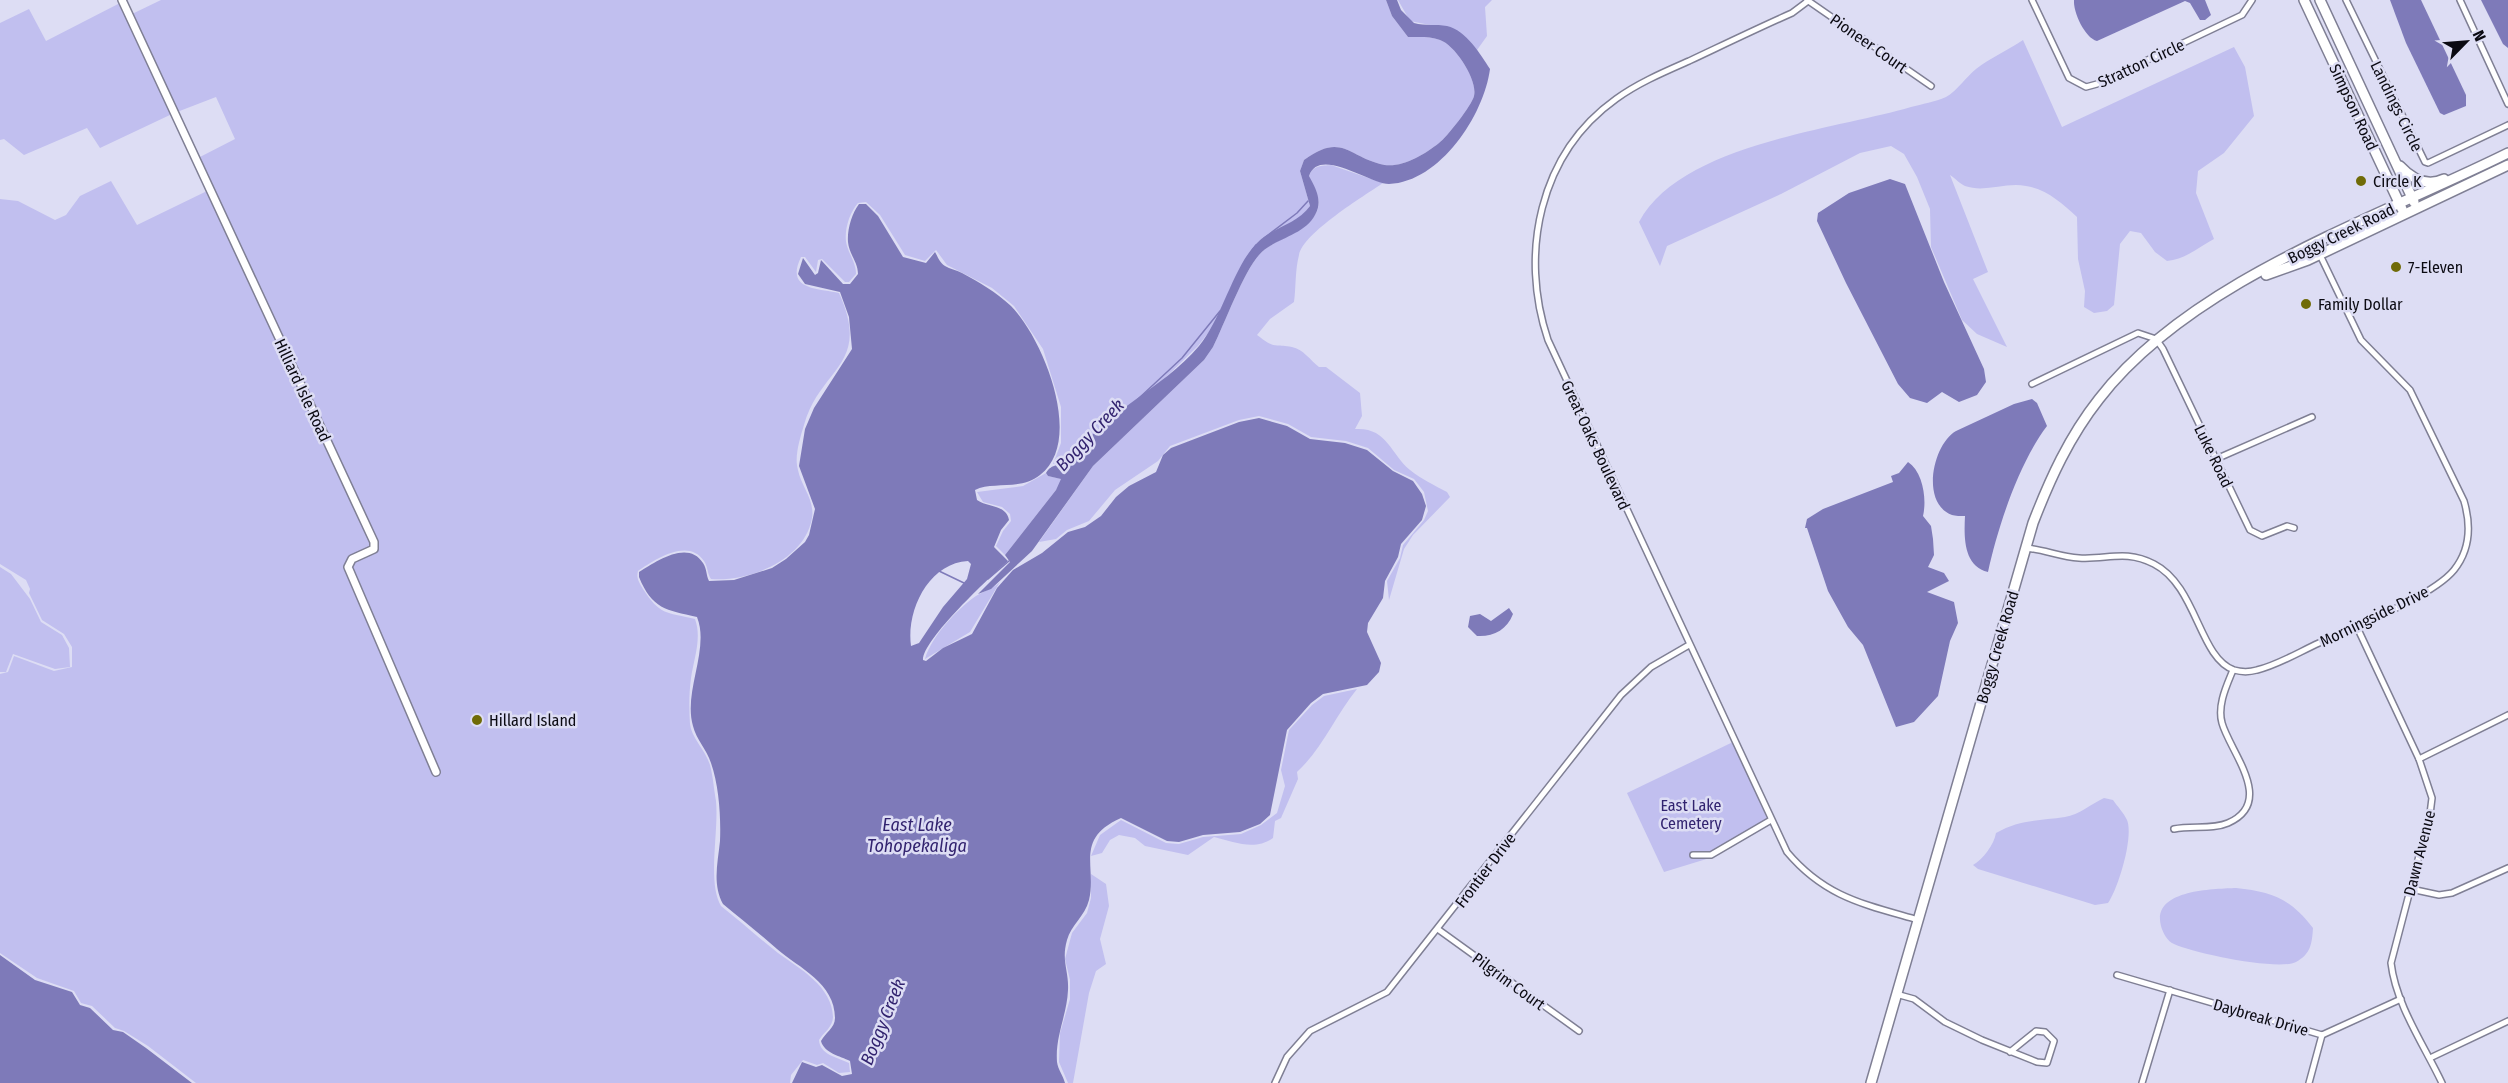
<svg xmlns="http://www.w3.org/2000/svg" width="2508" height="1083" viewBox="0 0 2508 1083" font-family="'Fira Sans Condensed',sans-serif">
	<rect width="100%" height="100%" fill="#ddddf4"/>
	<g fill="#c1bfef">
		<path d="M161,0H1386L1392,16L1408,37C1419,37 1430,36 1440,40C1455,45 1478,80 1474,96C1472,105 1447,137 1439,143C1424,155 1399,170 1380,164C1347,155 1341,133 1304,160L1300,171L1310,206L1302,216L1258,242L1236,278L1212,328L1198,346L1162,381L1108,421L1078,449L1070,462L1053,464L1061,443V407L1043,349L1014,306L992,288L947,265L936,250L925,261L905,255L880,215L866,202L858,203C849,213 843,233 847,246C850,256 856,263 856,274L849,282H845L822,259L818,260L816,272L805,257H801C785,290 817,288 839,293C872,366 820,367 804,425C800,438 794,457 798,470C801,486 815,500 812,518C805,560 749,582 711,579C707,573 708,567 704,561C688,537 654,560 638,571C636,578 639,582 643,589C660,615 665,612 695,619C702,638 694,658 691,678C689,693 689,709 690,724C691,737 706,751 710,765C713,776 714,790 716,801C719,832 707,882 721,906C740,921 759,938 778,953C800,969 832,986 833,1017C833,1027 823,1033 819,1040C820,1055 837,1057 849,1063L850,1072L839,1073L823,1063L817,1065L803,1060L791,1075L790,1083H196L148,1046L124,1031L115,1028L92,1006L81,1003L74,991L37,978L0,953V674L8,672L14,656L54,671L72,667V647L64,634L42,620L29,593L30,589L26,580L0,564V199L18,201L55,220L66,215L80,196L111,181L137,225L207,191L371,544V548L350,558L346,569L434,775L439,773L351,567L354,561L375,551L376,540L198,158L235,139L216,97L177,112L130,11L132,14Z"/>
		<polygon points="1398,0 1492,0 1485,7 1487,36 1477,50 1455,30 1410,21"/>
		<polygon points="120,3 172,114 100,148 87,128 24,155 4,139 0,140 0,23 29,9 46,41"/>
		<path d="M2023,40L2062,127L2234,47L2245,67L2254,116L2224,153L2198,171L2196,193L2214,239C2197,248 2186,259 2167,261L2155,252L2141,233L2130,231L2120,244L2114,305L2107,311L2094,313L2084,307L2085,291L2078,259L2077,217C2062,203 2046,189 2026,186C2005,182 1985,193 1965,186C1960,184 1955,178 1950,175L1988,272L1973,279L2007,347L1977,334L1962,320L1931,247L1930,209L1917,177L1904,154L1891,146L1860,153L1781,194L1667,246L1660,266L1639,222C1681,144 1833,130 1911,107C1922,104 1935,102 1946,97C1957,91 1966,77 1976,69C1990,58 2008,50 2023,40Z"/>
		<path d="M1331,165L1383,183C1364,196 1303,233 1299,255C1295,270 1296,287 1294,302L1270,319L1257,335C1277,350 1271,343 1292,347C1303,349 1310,360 1319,367H1326L1360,393L1362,416L1355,429C1387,427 1390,453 1410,470C1421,479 1434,485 1447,492L1450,497L1413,535L1404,549L1389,600L1387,581L1400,558L1403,545L1424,520L1428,511L1424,492L1414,479L1394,470L1368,448L1346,441L1311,437L1288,424L1259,416L1239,420L1170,446L1158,461L1115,490L1089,521L1067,530L1056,539L1039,542L1093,466L1204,360L1213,347C1224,325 1244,271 1259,255C1275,237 1307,234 1317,211C1322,198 1314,187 1309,176C1313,165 1322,166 1331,165Z"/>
		<polygon points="1046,473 1048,476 1062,479 1056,490 1005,555 996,546 1003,531 1011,521 1010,514 1002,507 983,502 977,492 1023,486"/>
		<polygon points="0,567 11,574 30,599 41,622 62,635 69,648 70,667 55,669 13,654 6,672 0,672"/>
		<path d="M1000,582L970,632L925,659C931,637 957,609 976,596C984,591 992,589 1000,582Z"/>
		<path d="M1357,689C1335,716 1323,748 1297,772L1298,779L1281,818L1275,821L1273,838C1255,851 1234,842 1214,837L1188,855L1145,846L1135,838L1119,835L1110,840L1102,853L1091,856L1100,835L1121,820L1166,843L1179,844L1203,837L1241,834L1261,825L1277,813L1285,786L1281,770L1289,730L1312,705L1324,696Z"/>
		<polygon points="1733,742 1769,823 1713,857 1664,872 1627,793"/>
		<path d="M2104,798L2113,800C2117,806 2124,813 2127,820C2134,837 2118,889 2108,903L2095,905L1978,869L1973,865C1983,859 1994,845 1996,833C2020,819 2039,821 2065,817C2079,815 2091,804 2104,798Z"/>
		<polygon points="1091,874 1106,884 1109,906 1100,939 1106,964 1096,971 1089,993 1073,1083 1068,1083 1059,1062 1060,1033 1070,999 1070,980 1065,959 1072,933 1087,913 1091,898"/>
		<path d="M2236,888C2273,892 2291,899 2313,928C2312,943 2311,954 2296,962C2278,971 2193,953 2174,944C2167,941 2163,933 2161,926C2151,889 2215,889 2236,888Z"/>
	</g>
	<g fill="#7e7ab9" fill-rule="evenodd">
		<path d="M1386,0H1397L1401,10L1414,23C1425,26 1436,24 1447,26C1466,30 1481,55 1490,69C1484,115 1440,182 1389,184C1370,184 1319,146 1309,176C1316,189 1323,201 1315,215C1304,236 1274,238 1259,255C1244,271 1224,325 1213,347L1204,360L1093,466L1032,551L991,589L978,594L1010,562L1005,555L1056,490L1061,479L1048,476L1046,473C1052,463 1059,466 1070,462C1102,412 1162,390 1199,346C1223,317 1233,266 1258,242C1274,227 1297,224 1310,206L1300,171L1304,160C1341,133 1347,155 1380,164C1399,170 1424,155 1439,143C1447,137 1472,105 1474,96C1478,80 1455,45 1440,40C1430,36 1419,37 1408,37L1392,16Z"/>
		<path d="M2074,0H2205L2211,15L2205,20H2200L2190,3L2185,1L2097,41C2085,38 2073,12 2074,0Z"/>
		<polygon points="2390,0 2421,0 2466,95 2466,106 2444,115 2440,113 2406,43"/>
		<polygon points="2481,0 2508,0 2508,48 2503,44"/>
		<polygon points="1890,179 1905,184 1944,282 1984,369 1986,382 1977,395 1959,402 1942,392 1927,403 1910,398 1898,384 1846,283 1817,221 1818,213 1849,193"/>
		<path d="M859,204H866L878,216L903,257L926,263L935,252C938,257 939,262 945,266C950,269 956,270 962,273C979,282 996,292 1011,306C1043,338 1085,441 1040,475C1020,491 993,481 975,490L977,500C988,508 1006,504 1009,520L1001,530L994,547L1008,561C990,577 923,639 923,660L926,661L943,648L972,634L997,588L1013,570L1042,553L1068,532L1085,527L1101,516L1116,497L1129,486L1156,472L1163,455L1171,448L1239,422L1259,418L1287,426L1310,439L1345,443L1367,450L1393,471L1413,481L1422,494L1426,506L1422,520L1401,544L1398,557L1385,581L1383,598L1368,623L1367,632L1381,663L1379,672L1367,685L1323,694L1311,703L1287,730L1270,815L1260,824L1240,832L1203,835L1179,842L1167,841L1121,818C1074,839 1097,866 1089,900C1085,916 1071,925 1067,940C1061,961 1069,971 1068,990C1067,1015 1055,1036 1057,1062C1058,1070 1063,1075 1065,1083H792L802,1062L816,1067L822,1065L842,1076L852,1074L850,1061C840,1056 824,1053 821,1041C825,1033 835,1028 835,1018C835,983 799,968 777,949C759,933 741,919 723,904C712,884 718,862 720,841C721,817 719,786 711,763C707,750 696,739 693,726C683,692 710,649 697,617C666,610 652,609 639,577V572C655,562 688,539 703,563C707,569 706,575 709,581L734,580L772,568L786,559L805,542L809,535L815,509L799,466L805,429L814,408L852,349L849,317L840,292L805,284L798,274L803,258L815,275L818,273L821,260L843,284H850L858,274C858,262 849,254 848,242C847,230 852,213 859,204ZM968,561L971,564L967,579L943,607L919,643L911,646C906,610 929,563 968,561Z"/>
		<path d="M2032,399L2037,403L2047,426C2019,463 1998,526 1988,572C1963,566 1964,536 1965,516C1961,516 1955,516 1952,515C1920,503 1933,444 1956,431L2014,404Z"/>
		<path d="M1908,462C1923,472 1927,499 1923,516L1931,526L1933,539L1934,555L1928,567L1944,573L1949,581L1927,592L1954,602L1958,623L1950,641L1938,696L1914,722L1896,727L1863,645L1848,627L1828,591L1807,528H1805L1807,519L1823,509L1893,482L1891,476L1899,473Z"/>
		<path d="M1509,608L1513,614C1507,630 1493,637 1477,636L1468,627L1470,616L1480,614L1491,621Z"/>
		<polygon points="0,955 35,980 72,992 80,1005 90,1008 113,1030 123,1032 146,1048 192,1083 0,1083"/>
	</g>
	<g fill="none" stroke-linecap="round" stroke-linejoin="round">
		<g stroke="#7e7ab9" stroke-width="1.5">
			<polyline points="1264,238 1297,213 1308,201"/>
			<polyline points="1245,261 1256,245"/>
			<polyline points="1138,399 1182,358 1220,311"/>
			<polyline points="939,571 964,583"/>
			<polyline points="988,579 1009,561"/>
		</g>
		<g stroke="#7f7f94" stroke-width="8">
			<g id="minor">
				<polyline points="1807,0 1931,86"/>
				<polyline points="2032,0 2069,78 2086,87 2097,84 2242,15 2252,0"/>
				<polyline points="2346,0 2425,162 2428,163 2508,125"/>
				<polyline points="2460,0 2508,104"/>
				<path d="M1808,1L1792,13C1758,28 1723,45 1689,61C1664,72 1638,83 1616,99C1539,154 1519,254 1548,340L1787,852C1825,897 1863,904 1918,920"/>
				<polyline points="2032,384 2138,333 2156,339 2163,349 2250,530 2262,536 2287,526 2294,528"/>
				<polyline points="2216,459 2312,417"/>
				<path d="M2025,548C2043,549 2060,557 2079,558C2107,560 2125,549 2154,564C2197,586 2199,658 2234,670C2241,672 2250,672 2257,670C2278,665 2299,652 2319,643C2353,627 2432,597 2454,570C2470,550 2471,525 2464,501L2410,390L2361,340L2320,255"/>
				<path d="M2356,625L2419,759L2432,798L2430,814L2391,963C2396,1005 2424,1045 2442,1083"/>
				<polyline points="2419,759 2508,715"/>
				<path d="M2174,829C2191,825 2212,830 2228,823C2276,802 2230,752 2222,723C2217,705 2227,685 2233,670"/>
				<polyline points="1693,855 1711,855 1771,820"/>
				<polyline points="2411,889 2439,895 2452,893 2508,868"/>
				<polyline points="1439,930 1579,1031"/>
				<polyline points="2117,975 2322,1035 2401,999"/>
				<polyline points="1896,994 1914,999 1945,1022 1982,1040 2037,1062 2047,1063 2054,1041 2045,1032 2036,1031 2010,1052"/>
				<polyline points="2430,1058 2508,1021"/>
				<polyline points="1275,1083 1287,1057 1310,1031 1387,992 1621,695 1651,667 1689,645"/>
				<polyline points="2142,1083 2170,990"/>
				<polyline points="2309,1083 2322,1035"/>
			</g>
		</g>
		<g stroke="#7f7f94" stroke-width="10">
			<polyline id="tertiary" points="122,0 374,542 374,549 352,559 348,567 436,772"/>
		</g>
		<g stroke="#7f7f94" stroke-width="12">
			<g id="primary">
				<polyline points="2304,0 2402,209"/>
				<polyline points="2320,0 2414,202"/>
				<path d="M2400,166C2412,179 2427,187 2444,179"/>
				<polyline points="2266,275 2308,260 2508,165"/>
				<path d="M1871,1083L2033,523C2050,479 2069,437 2099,399C2191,280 2375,219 2508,153"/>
			</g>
		</g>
		<use href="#minor" stroke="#fff" stroke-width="5"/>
		<use href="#tertiary" stroke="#fff" stroke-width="7"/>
		<use href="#primary" stroke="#fff" stroke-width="9"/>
	</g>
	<g fill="#706b07" stroke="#ddddf4" stroke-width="2">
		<circle cx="2361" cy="181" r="6"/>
		<circle cx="2396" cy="267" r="6"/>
		<circle cx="2306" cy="304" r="6"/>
		<circle cx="477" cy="720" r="6"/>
	</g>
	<g text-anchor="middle" stroke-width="5" stroke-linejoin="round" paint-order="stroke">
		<g font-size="16" fill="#0b0a12" stroke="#ddddf4">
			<text transform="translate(1869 43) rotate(35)" y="6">Pioneer Court</text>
			<text transform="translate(2141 63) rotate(-25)" y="6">Stratton Circle</text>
			<text transform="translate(2397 106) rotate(64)" y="6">Landings Circle</text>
			<text transform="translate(2354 107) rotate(65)" y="6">Simpson Road</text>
			<text transform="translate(2341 233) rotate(-26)" y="6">Boggy Creek Road</text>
			<text transform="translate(303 390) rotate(65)" y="6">Hilliard Isle Road</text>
			<text transform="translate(1596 445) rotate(65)" y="6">Great Oaks Boulevard</text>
			<text transform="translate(2214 456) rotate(64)" y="6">Luke Road</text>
			<text transform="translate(2374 616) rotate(-26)" y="6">Morningside Drive</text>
			<text transform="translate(1997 647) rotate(-74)" y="6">Boggy Creek Road</text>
			<text transform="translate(2419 853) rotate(-76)" y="6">Dawn Avenue</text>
			<text transform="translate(1485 870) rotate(-53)" y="6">Frontier Drive</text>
			<text transform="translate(1509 981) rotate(36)" y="6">Pilgrim Court</text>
			<text transform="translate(2261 1017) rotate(16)" y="6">Daybreak Drive</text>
		</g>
		<g font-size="16" fill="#0b0a12" stroke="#ddddf4" text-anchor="start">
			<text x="2373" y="187">Circle K</text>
			<text x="2408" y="273">7-Eleven</text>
			<text x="2318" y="310">Family Dollar</text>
			<text x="489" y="726">Hillard Island</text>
		</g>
		<g font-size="16" fill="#322470" stroke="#ddddf4">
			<text x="1691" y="811">East Lake<tspan x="1691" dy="18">Cemetery</tspan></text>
		</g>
		<g font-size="18" font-style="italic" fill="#32236f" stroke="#ddddf4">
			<text transform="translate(1090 435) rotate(-47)" y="6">Boggy Creek</text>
			<text x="917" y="831">East Lake<tspan x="917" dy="21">Tohopekaliga</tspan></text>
			<text transform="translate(883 1022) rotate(-68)" y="6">Boggy Creek</text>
		</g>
	</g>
	<g transform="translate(2466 42) rotate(65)" stroke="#ddddf4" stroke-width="4.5" paint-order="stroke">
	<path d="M0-4.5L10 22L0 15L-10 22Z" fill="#0b0a12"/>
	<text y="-9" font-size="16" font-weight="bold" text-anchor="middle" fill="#0b0a12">N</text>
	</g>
</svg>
